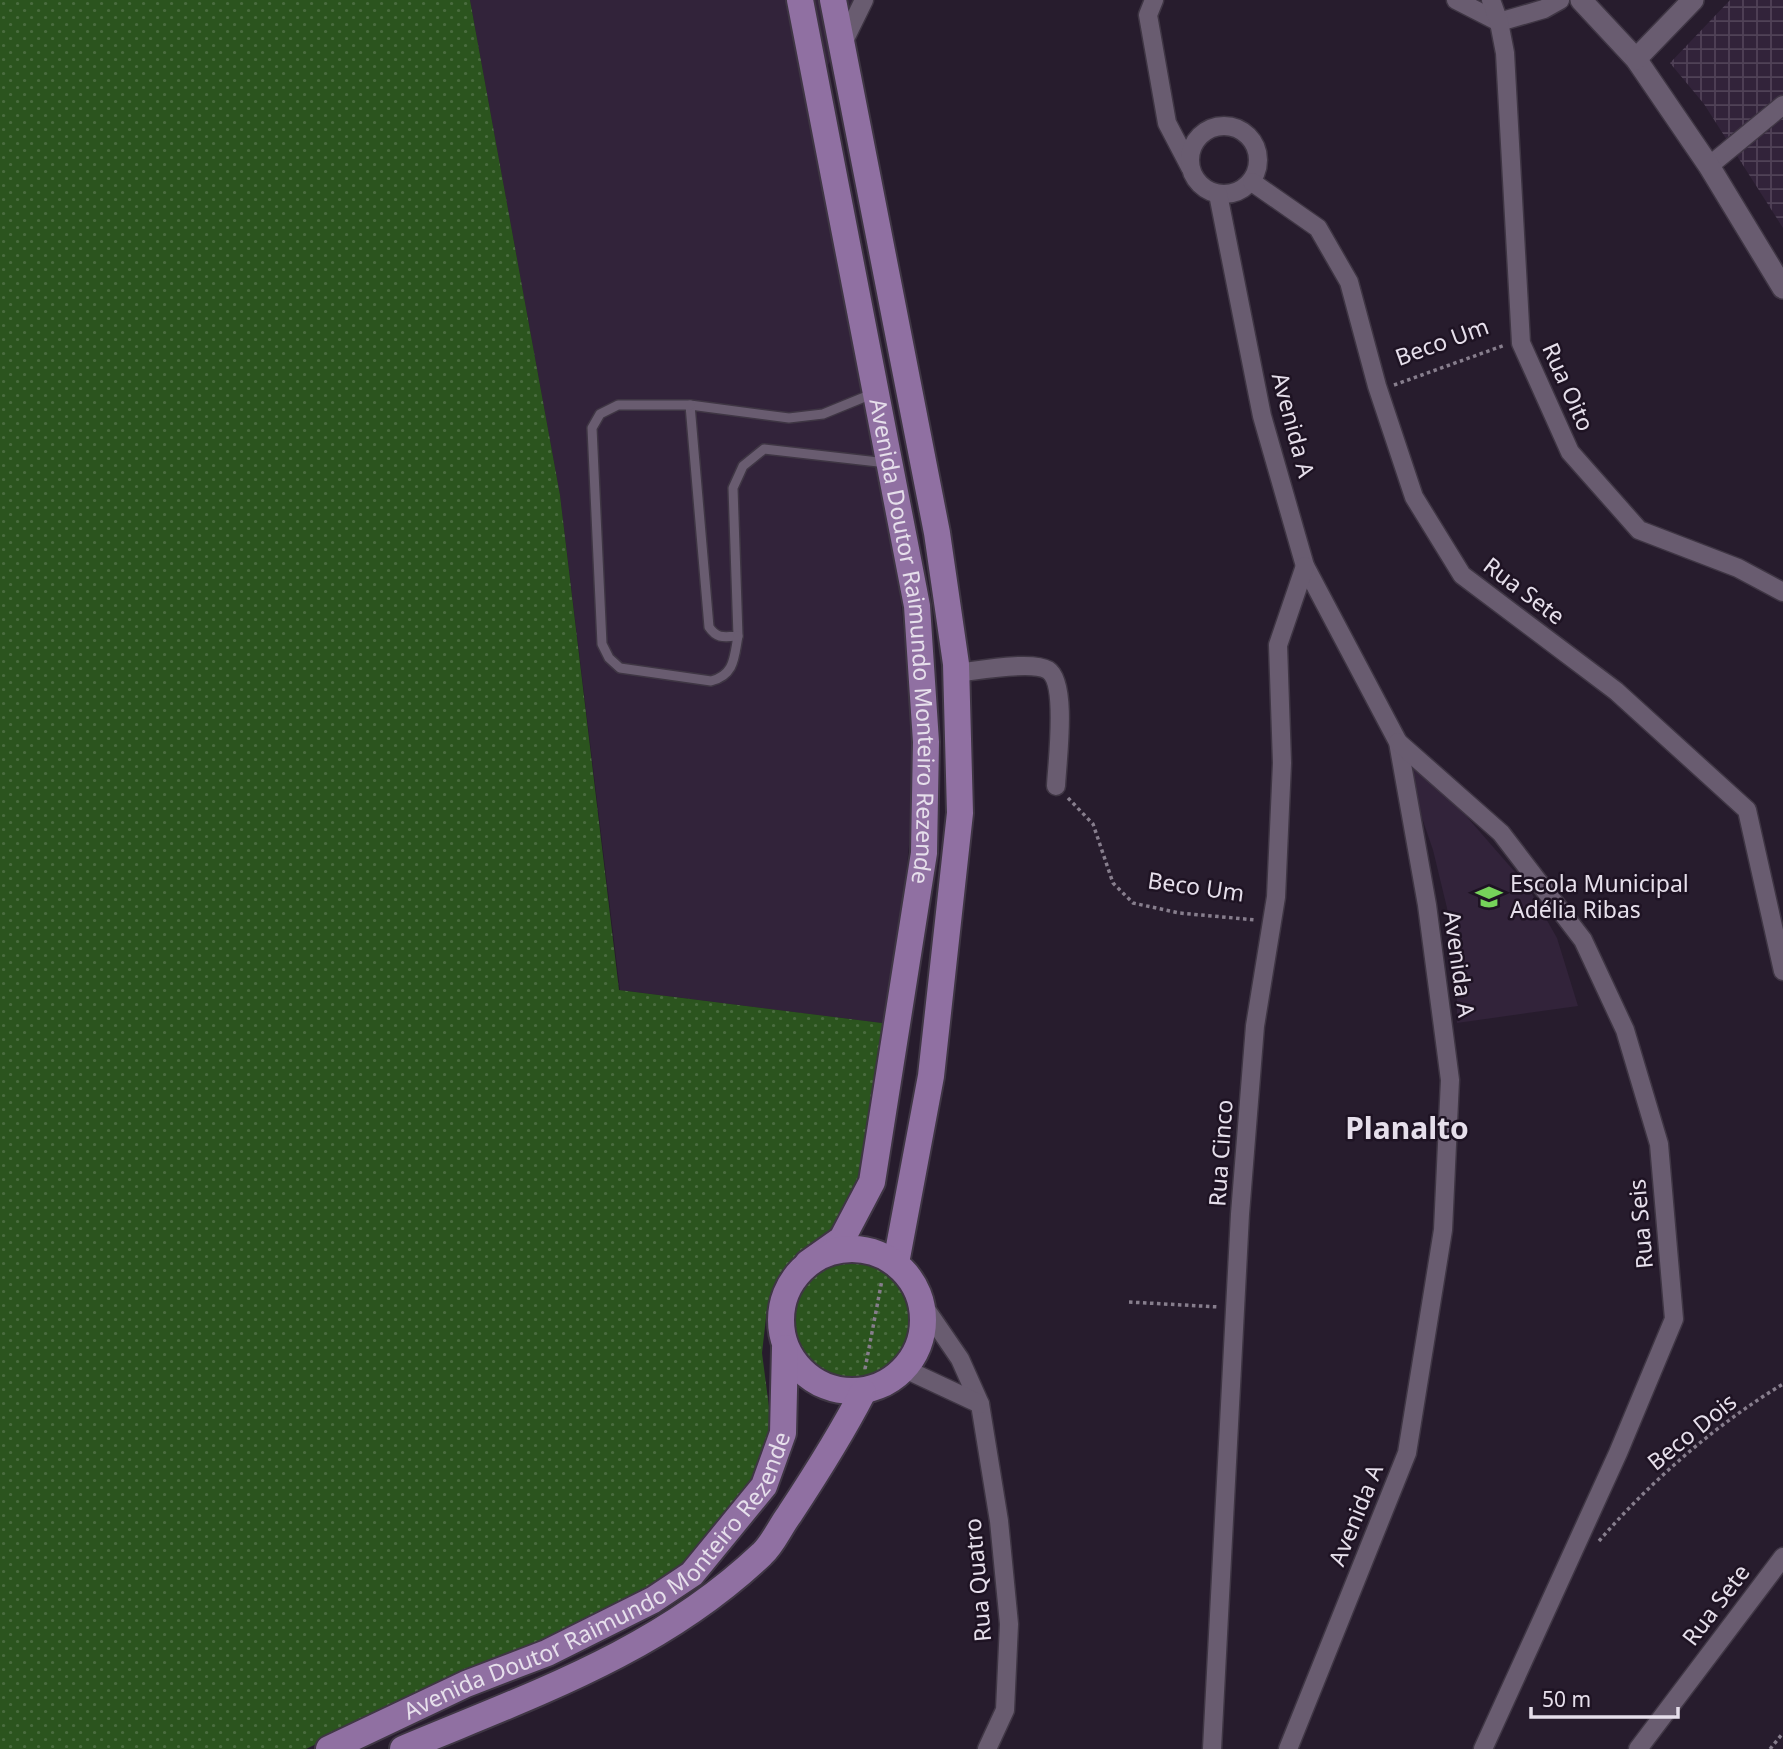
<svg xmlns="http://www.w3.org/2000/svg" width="1783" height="1749" viewBox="0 0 1783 1749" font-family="'Noto Sans',sans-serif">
	<defs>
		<pattern id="industrial-grid" width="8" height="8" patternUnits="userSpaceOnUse" patternTransform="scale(1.75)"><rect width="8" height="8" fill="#32233a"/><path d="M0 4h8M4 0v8" fill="none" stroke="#504257"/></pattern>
		<pattern id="grass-dots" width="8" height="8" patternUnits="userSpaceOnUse" patternTransform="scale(1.75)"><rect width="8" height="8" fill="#2b541e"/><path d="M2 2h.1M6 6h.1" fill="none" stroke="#4a6c3f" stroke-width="1.8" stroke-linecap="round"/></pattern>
	</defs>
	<rect width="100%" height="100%" fill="#271c2d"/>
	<g fill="#32233a">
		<polygon points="470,0 864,0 842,44 807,96 895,549 912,711 910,836 890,1024 620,990 560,495"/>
		<polygon points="1405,755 1440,786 1528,887 1557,938 1578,1006 1457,1023 1457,970 1447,908 1433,850 1409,780"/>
	</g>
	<polygon fill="url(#industrial-grid)" points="1730,0 1783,0 1783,228 1704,104 1670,63"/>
	<g fill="url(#grass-dots)">
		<polygon points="0,0 470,0 560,495 619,990 890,1024 861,1193 816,1251 784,1275 767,1309 762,1353 773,1438 761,1480 697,1560 543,1647 411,1698 306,1749 0,1749"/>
		<circle cx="849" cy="1322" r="60"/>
	</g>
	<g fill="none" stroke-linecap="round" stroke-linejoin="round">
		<g stroke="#3f3644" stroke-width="12">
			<g id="service">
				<path d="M872,394L823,414L789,418L690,405L709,627C717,639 724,637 738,636L733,488L743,466L764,449L887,463"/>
				<path d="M690,405H618L600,414L592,428L602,644L609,658L620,668L711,681C735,675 734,657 738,636"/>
			</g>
		</g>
		<g stroke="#3f3644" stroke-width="21">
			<g id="minor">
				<polyline points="1154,0 1148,15 1167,123 1190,167"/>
				<polyline points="1456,0 1499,22 1544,9 1560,0"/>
				<polyline points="1491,0 1499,22 1505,53 1521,343 1570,452 1639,530 1738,568 1783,592"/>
				<polyline points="842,45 864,0"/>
				<circle cx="1224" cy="160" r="34"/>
				<polyline points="1709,166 1783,105"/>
				<polyline points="1252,182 1318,228 1349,282 1377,386 1414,497 1462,575 1616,691 1747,810 1783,971"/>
				<polyline points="1218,194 1262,416 1305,566 1398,742 1427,905 1450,1080 1443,1230 1407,1453 1288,1749"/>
				<path d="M956,673C976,671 1031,660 1048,670C1068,683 1057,762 1056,786"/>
				<polyline points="1398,742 1501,833 1583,940 1625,1030 1659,1144 1674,1319 1618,1453 1483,1749"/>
				<polyline points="921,1302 960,1359 980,1404 999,1521 1009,1624 1005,1710 987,1749"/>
				<polyline points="905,1369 980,1404"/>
				<polyline points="1212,1749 1240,1214 1255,1026 1276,897 1282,763 1278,645 1305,566"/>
				<polyline points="1638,1749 1783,1557"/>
			</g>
		</g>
		<g stroke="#3f3644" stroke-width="24">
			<g id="tertiary">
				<polyline points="1581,0 1636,59 1709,166 1783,288"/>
				<polyline points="1636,59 1693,0"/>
			</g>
		</g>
		<g stroke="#3f3644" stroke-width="30">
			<g id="primary">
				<path id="s1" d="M800,0L917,606L926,742L924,853L872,1182L842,1239L808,1263"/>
				<polyline points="833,0 937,533 956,664 960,813 931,1076 896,1263"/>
				<circle cx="852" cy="1320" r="71"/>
				<path id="s2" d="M329,1749L466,1684L547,1653L653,1600L692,1574L764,1486L783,1433L785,1348"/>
				<path d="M403,1749C531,1695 659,1652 762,1554C773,1544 780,1527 789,1515C816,1474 841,1435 863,1392"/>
			</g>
		</g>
		<g stroke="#877e8d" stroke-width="3.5" stroke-dasharray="3.5 3.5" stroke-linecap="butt">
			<polyline points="1394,385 1505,345"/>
			<polyline points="1068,798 1093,824 1113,883 1133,903 1179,913 1256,920"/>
			<polyline points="1129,1302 1219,1307"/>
			<polyline points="865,1369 882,1280"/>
			<path d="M1599,1541C1651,1481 1715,1425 1783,1384"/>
			<polyline points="1770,1749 1783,1733"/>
		</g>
		<use href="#service" stroke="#695c70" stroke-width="9"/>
		<use href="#minor" stroke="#695c70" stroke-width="18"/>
		<use href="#tertiary" stroke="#695c70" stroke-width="21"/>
		<use href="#primary" stroke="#9070a2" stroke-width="26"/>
	</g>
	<defs>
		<g id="school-bare" transform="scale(2.1)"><path d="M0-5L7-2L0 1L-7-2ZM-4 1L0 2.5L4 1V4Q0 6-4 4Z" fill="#76d25a" stroke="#1e1323" stroke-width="2.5" paint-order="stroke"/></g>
	</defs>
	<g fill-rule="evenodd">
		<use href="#school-bare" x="1489" y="897"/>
	</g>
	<g text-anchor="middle" stroke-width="5" stroke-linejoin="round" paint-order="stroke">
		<g font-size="23" fill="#e6dfeb" stroke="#1e1323">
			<text transform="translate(1442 342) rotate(-20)" y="8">Beco Um</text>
			<text transform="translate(1568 387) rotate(66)" y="8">Rua Oito</text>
			<text transform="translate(1293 425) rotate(75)" y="8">Avenida A</text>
			<text transform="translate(1524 591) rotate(37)" y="8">Rua Sete</text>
			<text dy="8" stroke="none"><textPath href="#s1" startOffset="651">Avenida Doutor Raimundo Monteiro Rezende</textPath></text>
			<text transform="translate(1196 887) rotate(8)" y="8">Beco Um</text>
			<text transform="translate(1459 964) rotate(82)" y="8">Avenida A</text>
			<text transform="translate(1221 1153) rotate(-86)" y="8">Rua Cinco</text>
			<text transform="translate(1641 1224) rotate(-95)" y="8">Rua Seis</text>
			<text transform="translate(1692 1432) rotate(-39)" y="8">Beco Dois</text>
			<text transform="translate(1356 1515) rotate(-68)" y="8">Avenida A</text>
			<text dy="8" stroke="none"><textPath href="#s2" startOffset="329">Avenida Doutor Raimundo Monteiro Rezende</textPath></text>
			<text transform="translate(978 1580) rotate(-95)" y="8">Rua Quatro</text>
			<text transform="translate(1716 1605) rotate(-53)" y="8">Rua Sete</text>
		</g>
		<g font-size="23" fill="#e6dfeb" stroke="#1e1323" text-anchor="start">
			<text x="1510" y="892">Escola Municipal<tspan x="1510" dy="26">Adélia Ribas</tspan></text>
		</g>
		<g font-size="30" font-weight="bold" fill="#e6dfeb" stroke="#1e1323">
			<text x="1407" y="1139">Planalto</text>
		</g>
	</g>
	<path d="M1531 1707v10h147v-10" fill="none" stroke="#e6dfeb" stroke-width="3.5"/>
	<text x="1542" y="1707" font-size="21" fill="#e6dfeb" stroke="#1e1323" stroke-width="5" paint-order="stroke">50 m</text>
</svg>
